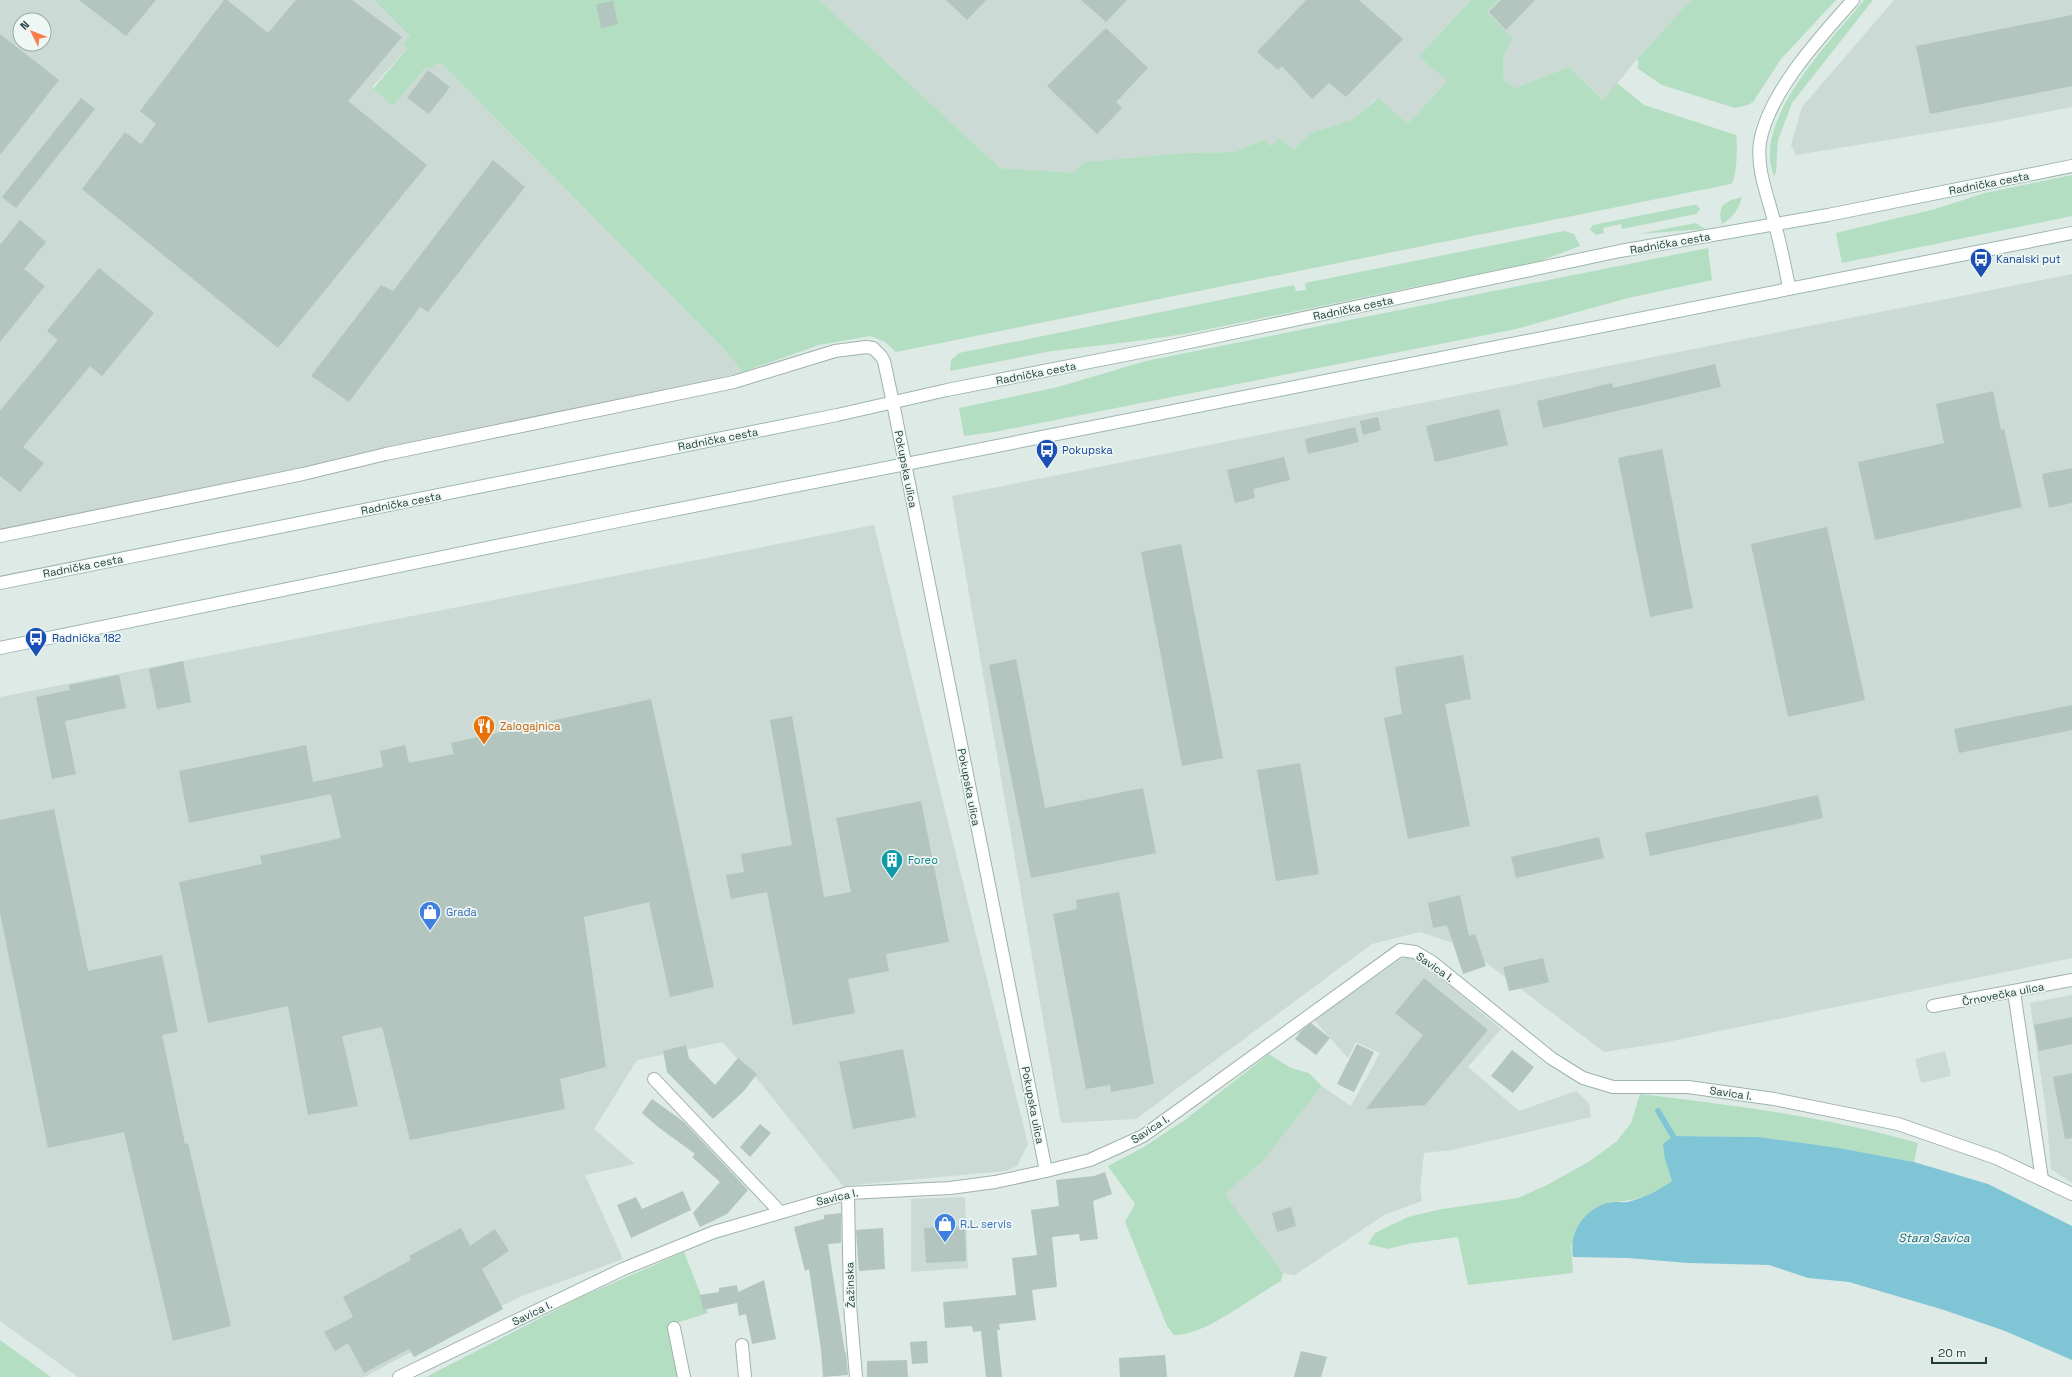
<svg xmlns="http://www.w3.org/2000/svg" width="2072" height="1377" viewBox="0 0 2072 1377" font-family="'Space Grotesk',sans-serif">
	<rect width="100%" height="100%" fill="#ddeae5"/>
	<g fill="#cbdad4" fill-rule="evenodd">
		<path d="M0,0H374L410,36L408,48L373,86V89L393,106L426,67L436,63L443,65L722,347L743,372L706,382L436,437L320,467L0,532ZM20,20H44V44H20Z"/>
		<polygon points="819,0 1471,0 1419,56 1447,81 1408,124 1377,98 1352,120 1310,133 1294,150 1271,146 1264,140 1234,152 1184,153 1084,162 1073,173 1000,168"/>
		<polygon points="1498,0 1691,0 1637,59 1604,100 1569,67 1515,88 1504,80 1503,57 1513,39 1487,12"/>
		<polygon points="1894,0 2072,0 2072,107 1990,123 1796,155 1791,145 1802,107"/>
		<polygon points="2072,274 2072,958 1667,1042 1604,1052 1465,947 1420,932 1372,944 1136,1119 1061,1123 952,496"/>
		<polygon points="874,525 1028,1144 1017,1166 1006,1171 843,1186 759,1081 722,1042 637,1060 594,1129 635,1164 585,1175 623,1259 522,1296 390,1363 365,1377 78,1377 0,1321 0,697"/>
		<polygon points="1410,956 1428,967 1501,1029 1468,1067 1519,1111 1576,1091 1589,1103 1591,1117 1452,1150 1424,1153 1420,1189 1422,1201 1384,1215 1295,1275 1283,1273 1225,1194 1263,1161 1322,1086 1351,1106 1380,1053 1356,1042 1348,1058 1314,1020 1401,959"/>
		<polygon points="2072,995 2072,1183 2051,1169 2046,1111 2030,1003"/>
		<polygon points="1945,1051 1951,1076 1921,1083 1915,1059"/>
		<polygon points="965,1197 968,1268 911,1272 911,1199"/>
	</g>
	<g fill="#b4dec1">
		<path d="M374,0H819L1000,168L1073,173L1084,162L1184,153L1234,152L1264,140L1271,146L1279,138L1294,150L1310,133L1352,120L1378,98L1408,124L1447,81L1419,56L1471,0H1498L1487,12L1513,39L1503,57L1504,80L1515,88L1569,67L1603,100L1617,83L1644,105L1736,135C1738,142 1737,180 1731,184L896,352L885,342L870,336L819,345L743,372L722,347L443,65L436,63L431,68L426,67L393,106L373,89L408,48L403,44L410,36Z"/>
		<polygon points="1691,0 1836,0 1781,59 1753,102 1748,105 1735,108 1662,85 1637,68 1639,62 1637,59"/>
		<path d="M1864,0H1873L1792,103L1778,140L1776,172L1774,176C1751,120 1831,41 1864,0Z"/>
		<polygon points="2072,175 2072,216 1842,263 1836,233 1935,209 1985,193"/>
		<path d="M1742,197C1739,208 1733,218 1722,224L1720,215L1722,206L1731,200Z"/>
		<polygon points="1693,205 1697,205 1700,209 1696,214 1622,229 1621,224 1603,228 1604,233 1596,235 1590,230 1593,225"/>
		<polygon points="1696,223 1705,229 1638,234 1691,224"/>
		<polygon points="1564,231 1574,234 1580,246 1540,261 1185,334 1137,341 1052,351 950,371 951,360 959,353 1294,285 1296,291 1306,290 1305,283"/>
		<polygon points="1708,248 1712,280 1628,298 1516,329 994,432 964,436 959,408 1058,387 1146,361"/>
		<path d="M1269,1054L1291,1068L1309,1073L1322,1086L1263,1161L1225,1194L1283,1273L1281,1281C1253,1296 1205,1336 1174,1335L1167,1326L1125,1222L1135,1204L1108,1166L1144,1147L1186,1119Z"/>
		<path d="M1640,1094C1734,1105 1827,1117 1918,1143L1914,1162L1839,1148L1759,1137L1673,1136L1665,1159L1673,1181C1652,1195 1634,1202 1609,1202L1571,1245L1573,1273L1468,1285L1458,1237L1407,1244L1388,1249L1368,1244L1375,1233L1408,1217L1442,1209L1518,1198L1547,1185L1590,1161L1617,1141L1631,1123Z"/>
		<polygon points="684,1252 708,1313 679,1322 670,1329 680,1377 426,1377 583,1296"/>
		<polygon points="0,1340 51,1377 0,1377"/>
	</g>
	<path fill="#80c5d5" d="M1673,1136L1759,1137L1839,1148L1914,1162L1988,1184L2072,1226V1360L2005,1331L1944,1310L1849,1282L1808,1278L1769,1265L1688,1263L1628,1258L1573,1257C1569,1232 1583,1211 1607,1203C1614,1201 1621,1203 1628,1202C1645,1197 1658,1191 1672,1181L1665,1159L1663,1144Z"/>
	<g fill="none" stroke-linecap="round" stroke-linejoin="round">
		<polyline stroke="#80c5d5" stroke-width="5.5" points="1658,1111 1673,1136"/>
	</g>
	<g fill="#b2c5be">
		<polygon points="79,0 156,0 126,36"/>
		<polygon points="224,0 227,0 268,33 296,0 352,0 402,37 348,101 427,165 278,348 82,189 125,132 141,144 156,124 140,111"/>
		<polygon points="946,0 986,0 967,20"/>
		<polygon points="1081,0 1127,0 1106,22"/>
		<polygon points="1306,0 1359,0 1403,39 1346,97 1329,83 1312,99 1282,66 1278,70 1257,52"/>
		<polygon points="1501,0 1535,0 1506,30 1489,12"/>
		<polygon points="613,1 618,24 601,28 596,4"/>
		<polygon points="2072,15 2072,86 1930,114 1916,46"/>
		<polygon points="1106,28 1148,68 1116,102 1122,108 1097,134 1047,86"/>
		<polygon points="0,34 59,80 0,155"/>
		<polygon points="428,70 450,87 429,114 407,98"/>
		<polygon points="81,98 95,109 16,208 2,197"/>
		<polygon points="493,160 525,187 428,312 420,307 349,402 311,376 381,285 393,291"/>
		<polygon points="20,220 46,242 24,269 45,286 0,342 0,245"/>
		<polygon points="99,268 154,313 102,376 90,366 23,447 44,463 20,492 0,476 0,411 58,340 47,331"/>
		<polygon points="1715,364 1721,387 1543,428 1537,401 1612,383 1613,388"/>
		<polygon points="1993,391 2001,430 2004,429 2022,507 1875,540 1858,462 1944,443 1936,404"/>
		<polygon points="1499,409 1508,445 1435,462 1426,426"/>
		<polygon points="1378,417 1381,430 1363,435 1360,421"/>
		<polygon points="1355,427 1359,442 1308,454 1305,439"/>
		<polygon points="1662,449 1693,608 1650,617 1618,458"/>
		<polygon points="1284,457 1290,480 1253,489 1255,498 1235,503 1227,470"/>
		<polygon points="2072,468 2072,503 2049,508 2042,474"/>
		<polygon points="1827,527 1865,700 1788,717 1751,544"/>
		<polygon points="1181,544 1223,758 1182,766 1141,552"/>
		<polygon points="1463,655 1471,699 1445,704 1470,826 1408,839 1384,718 1402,714 1395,667"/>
		<polygon points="1016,659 1045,808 1143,788 1156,853 1031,878 989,665"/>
		<polygon points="183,661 191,702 157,709 149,669"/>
		<polygon points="119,675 126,708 65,721 76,774 52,779 36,697 70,690 69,685"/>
		<polygon points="651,699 714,987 670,997 649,902 584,917 606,1067 560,1079 565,1109 410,1140 382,1027 342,1036 358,1106 308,1115 288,1006 208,1023 179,882 262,864 260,856 341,838 331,794 189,823 179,771 306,745 313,782 383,767 380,751 405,745 409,763 454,754 451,743"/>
		<polygon points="2072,705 2072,730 1959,753 1954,729"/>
		<polygon points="792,716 824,897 851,892 836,818 921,801 949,942 886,954 889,971 848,979 855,1013 793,1025 767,892 731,899 726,875 744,872 741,854 792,845 770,720"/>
		<polygon points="1300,763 1319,874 1276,881 1257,770"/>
		<polygon points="1818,795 1823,818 1650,856 1645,833"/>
		<polygon points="54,809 88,971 162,955 178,1032 162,1035 185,1144 188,1143 231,1326 173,1341 124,1132 48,1148 0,913 0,820"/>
		<polygon points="1599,837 1604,858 1516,878 1511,857"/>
		<polygon points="1119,892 1154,1084 1111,1092 1110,1085 1086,1089 1053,914 1077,909 1076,900"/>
		<polygon points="1460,895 1469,936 1475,934 1486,966 1463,974 1447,925 1433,928 1428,903"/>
		<polygon points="1543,958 1549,982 1509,991 1503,967"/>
		<polygon points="1424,978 1488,1030 1425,1105 1366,1109 1423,1035 1395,1013"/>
		<polygon points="2072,1017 2072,1044 2039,1051 2034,1025"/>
		<polygon points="1311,1023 1330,1038 1316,1055 1295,1039 1301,1031"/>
		<polygon points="1357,1044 1374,1052 1354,1092 1337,1084"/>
		<polygon points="686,1045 689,1058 715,1085 738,1058 757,1074 743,1092 713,1119 667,1072 663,1051"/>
		<polygon points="903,1049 916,1117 853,1129 839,1062"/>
		<polygon points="1512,1050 1534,1067 1513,1093 1491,1076"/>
		<polygon points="2072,1073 2072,1138 2065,1139 2053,1077"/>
		<polygon points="652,1099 684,1122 748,1190 727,1214 700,1227 693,1213 720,1182 692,1157 695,1154 658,1127 642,1113"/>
		<polygon points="760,1124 771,1133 750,1157 740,1147"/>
		<polygon points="1105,1172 1112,1194 1093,1201 1098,1239 1080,1241 1079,1234 1052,1237 1057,1287 1032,1290 1036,1320 999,1324 1000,1330 997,1330 1002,1377 986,1377 981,1331 973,1332 972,1326 945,1328 943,1302 1016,1295 1012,1258 1037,1255 1031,1210 1059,1206 1056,1180 1094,1176"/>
		<polygon points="683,1191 691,1210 631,1238 617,1205 636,1197 642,1209"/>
		<polygon points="1291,1207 1296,1226 1277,1232 1272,1213"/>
		<polygon points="841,1213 841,1243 828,1244 845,1353 846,1352 848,1375 823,1377 821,1349 809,1269 805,1271 794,1227 824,1219 824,1215"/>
		<polygon points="965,1226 966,1261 926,1263 924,1228"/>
		<polygon points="461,1228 470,1246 495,1229 509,1251 482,1269 503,1309 414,1357 409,1349 364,1373 348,1343 335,1351 324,1332 353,1317 343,1297 411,1260 409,1256"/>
		<polygon points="883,1228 885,1269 859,1271 856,1230"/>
		<polygon points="764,1280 776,1339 752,1344 746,1314 739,1316 737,1303 703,1310 700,1295 719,1292 719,1288 737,1285 738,1292"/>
		<polygon points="927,1341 928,1363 912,1364 910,1342"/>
		<polygon points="1301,1351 1327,1357 1321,1377 1294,1377"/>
		<polygon points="1165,1355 1167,1377 1120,1377 1119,1358"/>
		<polygon points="907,1360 908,1377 867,1377 867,1361"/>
	</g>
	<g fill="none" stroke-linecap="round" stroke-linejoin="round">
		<g stroke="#a0b2ac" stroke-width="14">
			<g id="street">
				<polyline points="0,536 303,474 386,454 734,382 835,351 866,347 873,348 881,356 884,361 893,403 1046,1171"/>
				<polyline points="2014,992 2042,1179"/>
				<polyline points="1933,1006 2072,980"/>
				<polyline points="654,1079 780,1212"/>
				<polyline points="848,1193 850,1305 856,1377"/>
				<polyline points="674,1328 684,1377"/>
				<polyline points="742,1345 745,1377"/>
				<polyline points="399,1377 623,1269 714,1232 848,1193 950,1188 995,1182 1046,1171 1090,1160 1143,1136 1400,950 1415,952 1432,962 1551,1058 1583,1078 1613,1087 1688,1087 1774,1099 1898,1124 1996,1158 2072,1194"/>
			</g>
		</g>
		<g stroke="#9cb7ae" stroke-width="14">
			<g id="secondary">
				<path d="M1789,287C1785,267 1781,246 1775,225C1769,199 1756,170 1760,142C1769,92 1820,37 1853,0"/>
				<polyline points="0,583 837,415 947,390 1166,347 1620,251 1828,215 2072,166"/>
				<polyline points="0,648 623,520 2072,233"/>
			</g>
		</g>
		<use href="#street" stroke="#fff" stroke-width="12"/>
		<use href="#secondary" stroke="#fff" stroke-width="12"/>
	</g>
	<defs>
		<g id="bus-pin" transform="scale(1.15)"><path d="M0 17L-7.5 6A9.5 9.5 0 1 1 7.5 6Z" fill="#1a4fb4" stroke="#eef7f3"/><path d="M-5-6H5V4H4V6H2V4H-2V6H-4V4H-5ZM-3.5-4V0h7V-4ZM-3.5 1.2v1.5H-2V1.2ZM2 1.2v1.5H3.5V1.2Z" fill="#fff"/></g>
		<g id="restaurant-pin" transform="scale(1.15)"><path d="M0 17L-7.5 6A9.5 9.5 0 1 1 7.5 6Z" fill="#e8710a" stroke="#eef7f3"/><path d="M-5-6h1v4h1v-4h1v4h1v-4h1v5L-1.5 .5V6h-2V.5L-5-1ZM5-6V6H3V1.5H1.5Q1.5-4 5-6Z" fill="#fff"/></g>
		<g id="building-pin" transform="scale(1.15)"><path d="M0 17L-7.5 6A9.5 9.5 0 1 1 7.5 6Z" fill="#0f9aa8" stroke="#eef7f3"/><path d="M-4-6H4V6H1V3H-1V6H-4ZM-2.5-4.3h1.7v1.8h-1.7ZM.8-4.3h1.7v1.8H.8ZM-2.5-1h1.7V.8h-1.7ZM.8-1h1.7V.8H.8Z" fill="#fff"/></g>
		<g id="shop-pin" transform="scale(1.15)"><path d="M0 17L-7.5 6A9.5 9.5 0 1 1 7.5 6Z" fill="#3f7fe0" stroke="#eef7f3"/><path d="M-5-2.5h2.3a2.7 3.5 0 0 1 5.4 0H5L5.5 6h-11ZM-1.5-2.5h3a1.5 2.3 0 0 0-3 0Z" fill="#fff"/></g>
	</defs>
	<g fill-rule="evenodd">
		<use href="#bus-pin" x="1981" y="259"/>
		<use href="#bus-pin" x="1047" y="450"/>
		<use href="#bus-pin" x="36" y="638"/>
		<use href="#restaurant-pin" x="484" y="726"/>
		<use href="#building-pin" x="892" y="860"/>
		<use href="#shop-pin" x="430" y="912"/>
		<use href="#shop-pin" x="945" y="1224"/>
	</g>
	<g text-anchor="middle" stroke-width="3.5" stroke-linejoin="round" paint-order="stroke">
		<g font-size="11" fill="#1e3b34" stroke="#eef7f3">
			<text transform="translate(1989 183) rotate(-11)" y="4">Radnička cesta</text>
			<text transform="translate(1670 243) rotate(-10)" y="4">Radnička cesta</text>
			<text transform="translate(1353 308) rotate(-12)" y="4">Radnička cesta</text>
			<text transform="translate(1036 373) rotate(-11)" y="4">Radnička cesta</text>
			<text transform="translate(718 439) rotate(-11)" y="4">Radnička cesta</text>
			<text transform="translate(906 469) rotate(79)" y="4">Pokupska ulica</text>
			<text transform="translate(401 503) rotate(-11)" y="4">Radnička cesta</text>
			<text transform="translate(83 566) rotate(-11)" y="4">Radnička cesta</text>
			<text transform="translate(969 787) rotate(79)" y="4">Pokupska ulica</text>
			<text transform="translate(1435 967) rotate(35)" y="4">Savica I.</text>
			<text transform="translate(2003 994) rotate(-11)" y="4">Črnovečka ulica</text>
			<text transform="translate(1731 1093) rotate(8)" y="4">Savica I.</text>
			<text transform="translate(1033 1105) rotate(79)" y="4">Pokupska ulica</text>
			<text transform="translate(1150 1129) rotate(-33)" y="4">Savica I.</text>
			<text transform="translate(837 1197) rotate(-13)" y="4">Savica I.</text>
			<text transform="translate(850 1285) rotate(-92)" y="4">Žažinska</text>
			<text transform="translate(532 1313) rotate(-26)" y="4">Savica I.</text>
		</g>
		<g font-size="11" fill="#164399" stroke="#eef7f3" text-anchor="start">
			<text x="1996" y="263">Kanalski put</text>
			<text x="1062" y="454">Pokupska</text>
			<text x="52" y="642">Radnička 182</text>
		</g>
		<g font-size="11" fill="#c56008" stroke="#eef7f3" text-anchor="start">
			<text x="500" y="730">Zalogajnica</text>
		</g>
		<g font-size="11" fill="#0d838f" stroke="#eef7f3" text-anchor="start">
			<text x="908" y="864">Foreo</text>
		</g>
		<g font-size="11" fill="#366cbe" stroke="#eef7f3" text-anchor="start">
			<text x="446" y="916">Građa</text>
			<text x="960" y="1228">R.L. servis</text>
		</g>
		<g font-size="12" font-style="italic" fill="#14667a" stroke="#eef7f3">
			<text x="1934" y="1242">Stara Savica</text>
		</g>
	</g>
	<g transform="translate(32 32) rotate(313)"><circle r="19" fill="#eef7f3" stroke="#9baca7"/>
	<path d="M0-3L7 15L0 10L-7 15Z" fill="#fc7c49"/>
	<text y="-6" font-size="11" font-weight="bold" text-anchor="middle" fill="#1e3b34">N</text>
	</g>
	<path d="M1932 1357v6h54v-6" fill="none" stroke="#1e3b34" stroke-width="2"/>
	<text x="1938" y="1357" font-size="12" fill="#1e3b34" stroke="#eef7f3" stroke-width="3" paint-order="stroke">20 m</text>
</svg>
